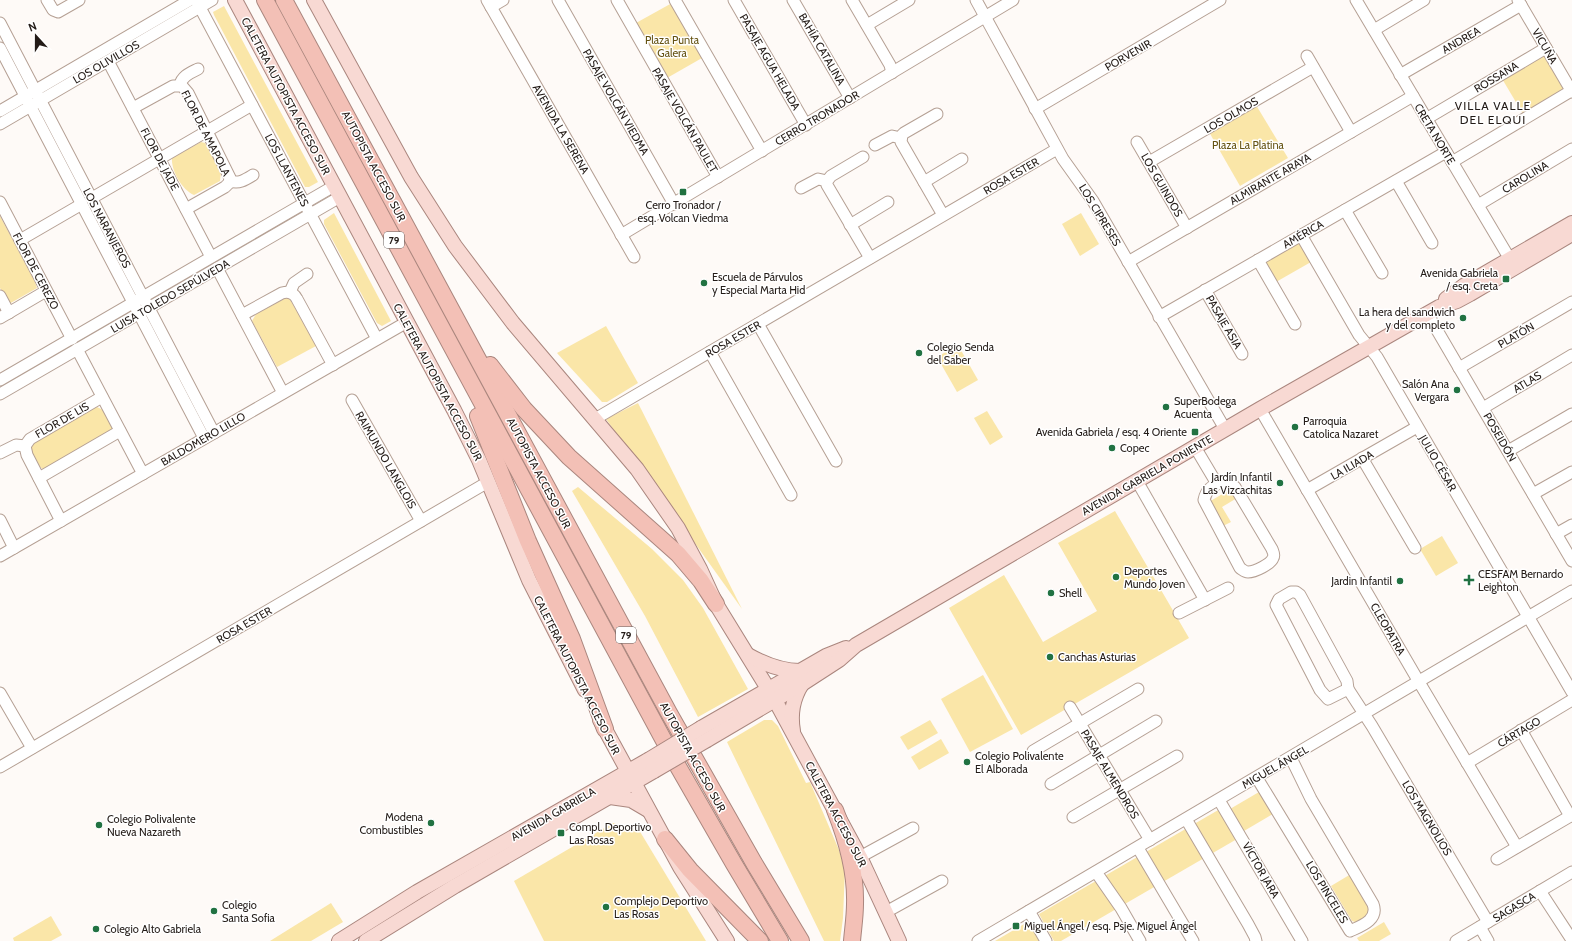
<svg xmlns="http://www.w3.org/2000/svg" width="1572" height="941" viewBox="0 0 1572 941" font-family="Cabin,sans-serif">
	<rect width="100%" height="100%" fill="#fefaf7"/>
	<g fill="#fae6a8">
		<polygon points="672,3 702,58 667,78 636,23"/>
		<polygon points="224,6 318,182 309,187 305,187 214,15 213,12"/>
		<polygon points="1543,54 1564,90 1523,114 1501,77"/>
		<polygon points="1256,105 1288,158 1240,186 1209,132"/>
		<path d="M201,142L205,143L221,172L220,181L194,195C182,190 171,171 172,158Z"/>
		<polygon points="334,213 391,321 382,326 377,323 324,224 324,220"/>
		<polygon points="1081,213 1099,244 1080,256 1062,224"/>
		<polygon points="0,216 35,282 37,288 9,304 0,288"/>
		<polygon points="1299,240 1311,262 1276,282 1263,260"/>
		<polygon points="286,298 290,299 316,346 277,367 252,321 256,314"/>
		<polygon points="606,326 638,383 607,402 602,402 557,353"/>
		<polygon points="958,345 978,380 957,392 937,357"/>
		<polygon points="638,403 742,609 606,419"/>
		<path d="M97,407L103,410L115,431L44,470C37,466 30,453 31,444Z"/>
		<polygon points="987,411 1003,437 990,445 974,418"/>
		<polygon points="578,487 652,549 683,580 703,608 748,689 698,717 645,616 572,491"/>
		<polygon points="1231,489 1237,498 1222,507 1231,522 1221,527 1207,503"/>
		<polygon points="1115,511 1189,638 1021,735 949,608 1004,575 1043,642 1097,611 1058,543"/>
		<polygon points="1442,536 1458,563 1436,576 1420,549"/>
		<polygon points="983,675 1013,729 970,752 941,699"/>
		<polygon points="764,720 772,720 778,726 806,783 810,782 839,850 845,869 843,918 840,941 824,941 727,742"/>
		<polygon points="930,720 938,733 908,750 900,737"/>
		<polygon points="941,739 949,753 919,770 911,757"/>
		<polygon points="1259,792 1273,814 1244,831 1230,809"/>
		<polygon points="1220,809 1237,839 1061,941 1054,941 1039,914"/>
		<polygon points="613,823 639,830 706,941 544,941 514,881"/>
		<polygon points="1351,874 1372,911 1358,923 1352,921 1331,886"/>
		<polygon points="331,903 343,922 311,941 270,941"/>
		<polygon points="51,916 62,935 51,941 14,941 13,938"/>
		<polygon points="1031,920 1044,941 995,941"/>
		<polygon points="1384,922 1391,934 1379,941 1359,941 1357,938"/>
	</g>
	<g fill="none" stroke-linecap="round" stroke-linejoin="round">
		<g stroke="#b5a094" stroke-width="13">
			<g id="minor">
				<polyline points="47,0 53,10 58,12 79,0"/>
				<polyline points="196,0 377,339"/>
				<polyline points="487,0 634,257"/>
				<polyline points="558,0 674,204"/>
				<polyline points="617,0 718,177"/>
				<polyline points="675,0 762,151"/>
				<polyline points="734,0 806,125"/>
				<polyline points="793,0 850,98"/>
				<polyline points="852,0 890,65 892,73"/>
				<polyline points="976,0 1063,159 1093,201 1225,429"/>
				<polyline points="1356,0 1514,266"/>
				<polyline points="1518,0 1572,92"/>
				<polyline points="491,7 503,0"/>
				<polyline points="0,23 214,433"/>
				<polyline points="867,25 909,0"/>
				<polyline points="1374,30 1424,0"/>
				<polyline points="0,48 204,438"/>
				<polyline points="1307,56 1351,132"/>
				<polyline points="108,61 211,257"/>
				<polyline points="1400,75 1521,5"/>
				<path d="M180,85C182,76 190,73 198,69"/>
				<polyline points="133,108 173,86 182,86 188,93 230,178 229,183 225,187 186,209"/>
				<polyline points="1035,109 1220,0"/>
				<polyline points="0,111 190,0"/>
				<polyline points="937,114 904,133 902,135 901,142 943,215"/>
				<polyline points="1426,119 1546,48"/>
				<polyline points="0,124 212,0"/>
				<polyline points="1137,142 1187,228"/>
				<polyline points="875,145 892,136 901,138"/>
				<polyline points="863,157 831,176 827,181 827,185 870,258"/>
				<polyline points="1149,162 1313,67"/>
				<polyline points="1452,162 1571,91"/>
				<path d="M230,181C239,184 245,180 253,175"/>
				<polyline points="1396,181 1432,243"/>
				<polyline points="924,182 962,159"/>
				<polyline points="801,188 818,179 827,181"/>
				<polyline points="92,198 252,105"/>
				<polyline points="0,202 72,339"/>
				<polyline points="1478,205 1572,149"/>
				<polyline points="1345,210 1382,273"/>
				<polyline points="850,225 888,202"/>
				<polyline points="621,235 1013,0"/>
				<polyline points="1301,235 1359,335 1377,357 1572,692"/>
				<polyline points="20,240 82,204"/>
				<polyline points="1258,260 1295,324"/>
				<polyline points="1128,262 1413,96"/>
				<polyline points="217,268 283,393"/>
				<polyline points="1205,290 1242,354"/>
				<polyline points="290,292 294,283 307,274"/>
				<polyline points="0,296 9,313"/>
				<polyline points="1427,313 1572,561"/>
				<path d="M242,315L282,293C289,291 294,293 297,299L333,365"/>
				<polyline points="1159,317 1446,152"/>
				<polyline points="0,318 46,291"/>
				<polyline points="758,324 836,461"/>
				<polyline points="77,349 143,474"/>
				<polyline points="710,352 791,495"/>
				<polyline points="1459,368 1572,302"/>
				<polyline points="0,380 334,186"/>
				<polyline points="0,394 340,197"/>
				<polyline points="352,400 421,521"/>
				<polyline points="1483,408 1572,355"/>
				<polyline points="1260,409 1419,682 1517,847"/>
				<polyline points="595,419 1057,149"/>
				<polyline points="1195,447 1217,484"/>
				<polyline points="1508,451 1572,414"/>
				<polyline points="0,453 16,445 25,446"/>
				<polyline points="1362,458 1415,548"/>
				<polyline points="39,478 120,431"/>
				<polyline points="1137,481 1205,600"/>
				<path d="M1224,482L1235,487L1272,549C1273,552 1275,555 1273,558C1271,564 1255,572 1248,572C1245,572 1243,570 1240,568L1204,500C1206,489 1214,484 1224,482Z"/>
				<polyline points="1307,490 1417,427"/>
				<polyline points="1533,494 1572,472"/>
				<polyline points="0,520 14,548"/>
				<polyline points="61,521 27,455 25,446 30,439 102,397"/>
				<polyline points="1556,534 1572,525"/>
				<polyline points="0,556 407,322"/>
				<polygon points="1291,592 1296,592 1300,595 1347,681 1348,689 1328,699 1320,690 1276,605 1279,599"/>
				<polyline points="1179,613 1228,588"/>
				<polyline points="1348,689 1372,726 1488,922"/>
				<polyline points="0,693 32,748"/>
				<polyline points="1070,707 1150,840"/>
				<polyline points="1521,730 1570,816"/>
				<polyline points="1033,751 1138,689"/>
				<polyline points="1467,763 1572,700"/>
				<polyline points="0,767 488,482"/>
				<path d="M1257,778L1350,931C1361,926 1379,920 1373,904L1311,799L1291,758"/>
				<polyline points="1051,784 1156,721"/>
				<polyline points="1219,800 1302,941"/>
				<polyline points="1073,817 1177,756"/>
				<polyline points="1186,819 1248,924 1255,937 1256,941"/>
				<polyline points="1138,848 1193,941"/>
				<polyline points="860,857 913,828"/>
				<polyline points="1497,859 1572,815"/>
				<polyline points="1096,872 1121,908 1140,941"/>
				<polyline points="1540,891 1572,940"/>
				<polyline points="1029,911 1046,941"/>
				<polyline points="886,912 942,881"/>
				<polyline points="1480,927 1488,941"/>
				<polyline points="978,941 1572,591"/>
				<polyline points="1456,941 1572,872"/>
			</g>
		</g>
		<g stroke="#aa867e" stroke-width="16">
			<g id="major">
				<polyline points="235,0 454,410 479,460 529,580 585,690"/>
				<polyline points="314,0 411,177 455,246 513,323 637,469 678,528 700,569 716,604 775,700 860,857 899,941"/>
				<polyline points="1446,299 1465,285 1572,223"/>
				<path d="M748,655C764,664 781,671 800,671"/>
				<polyline points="600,720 680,867 727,941"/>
				<polyline points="701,728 800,671 826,656 846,648"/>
				<path d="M793,731C790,714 793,698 802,684"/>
				<polyline points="707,740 802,684 839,660 856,645 1260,409 1439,307 1457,301 1470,294 1572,234"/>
				<polyline points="610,797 631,800 648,810"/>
				<polyline points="339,941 417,892 648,760"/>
				<polyline points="366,941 455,886 654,771"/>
			</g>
		</g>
		<g stroke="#aa867e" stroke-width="18">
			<g id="highway">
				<polyline points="265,0 676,763 734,864 780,941"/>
				<polyline points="284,0 669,713 754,863 801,941"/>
				<polyline points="490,365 524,409 569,457 678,554 701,581 716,604"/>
				<polyline points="478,416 528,541 572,639 605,729"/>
				<path d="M835,810C847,840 856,871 855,904C855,916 853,929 852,941"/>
				<polyline points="665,839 690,870 760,941"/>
			</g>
		</g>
		<use href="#minor" stroke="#fff" stroke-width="11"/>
		<use href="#major" stroke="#f8d9d3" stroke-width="14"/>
		<use href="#highway" stroke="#f3c0b6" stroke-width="16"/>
		<g stroke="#aa867e" stroke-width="16" stroke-linecap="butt">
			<g id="major-bridge">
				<polyline points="648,760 701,728"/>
				<polyline points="654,771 707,740"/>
			</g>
		</g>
		<use href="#major-bridge" stroke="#f8d9d3" stroke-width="14"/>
	</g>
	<g fill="#217242" stroke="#fff" stroke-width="1.5">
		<rect x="679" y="188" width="8" height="8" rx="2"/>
		<rect x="1502" y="275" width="8" height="8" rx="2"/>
		<circle cx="704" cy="283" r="4"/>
		<circle cx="1463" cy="318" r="4"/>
		<circle cx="919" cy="353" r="4"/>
		<circle cx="1457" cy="390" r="4"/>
		<circle cx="1166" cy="407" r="4"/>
		<circle cx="1295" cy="427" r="4"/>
		<rect x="1191" y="428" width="8" height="8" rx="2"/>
		<circle cx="1112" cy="448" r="4"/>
		<circle cx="1280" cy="483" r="4"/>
		<circle cx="1116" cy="577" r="4"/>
		<path d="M1467 574h4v4h4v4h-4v4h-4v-4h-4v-4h4z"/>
		<circle cx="1400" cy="581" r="4"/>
		<circle cx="1051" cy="593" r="4"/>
		<circle cx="1050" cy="657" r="4"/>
		<circle cx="967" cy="762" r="4"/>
		<circle cx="431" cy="823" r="4"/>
		<circle cx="99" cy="825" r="4"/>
		<rect x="557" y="829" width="8" height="8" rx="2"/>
		<circle cx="606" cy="907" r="4"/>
		<circle cx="214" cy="911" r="4"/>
		<rect x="1012" y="922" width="8" height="8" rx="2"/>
		<circle cx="96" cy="929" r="4"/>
	</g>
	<g text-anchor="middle" stroke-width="3" stroke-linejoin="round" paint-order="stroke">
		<g fill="#fff" stroke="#655f5d" stroke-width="1">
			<rect x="384" y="232" width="20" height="16" rx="3"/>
			<rect x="616" y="627" width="20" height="16" rx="3"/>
		</g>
		<g font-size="10" font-weight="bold" fill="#231b17">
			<text x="394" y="244">79</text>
			<text x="626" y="639">79</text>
		</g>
		<g font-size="11" fill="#655313" stroke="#fff">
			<text x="672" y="44">Plaza Punta<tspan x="672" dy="13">Galera</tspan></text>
			<text x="1248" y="149">Plaza La Platina</text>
		</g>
		<g font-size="11" fill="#231b17" stroke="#fff">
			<text transform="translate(1461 40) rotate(-30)" y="4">ANDREA</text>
			<text transform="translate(1545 46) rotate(60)" y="4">VICUÑA</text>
			<text transform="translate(822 49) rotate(60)" y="4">BAHÍA CATALINA</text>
			<text transform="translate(1128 55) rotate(-30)" y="4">PORVENIR</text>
			<text transform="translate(106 62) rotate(-30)" y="4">LOS OLIVILLOS</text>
			<text transform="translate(770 62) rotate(60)" y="4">PASAJE AGUA HELADA</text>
			<text transform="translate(1496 77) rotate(-31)" y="4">ROSSANA</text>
			<text transform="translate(286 96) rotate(62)" y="4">CALETERA AUTOPISTA ACCESO SUR</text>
			<text transform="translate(616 102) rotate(60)" y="4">PASAJE VOLCÁN VIEDMA</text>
			<text transform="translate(1231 115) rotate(-30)" y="4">LOS OLMOS</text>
			<text transform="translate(817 118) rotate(-31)" y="4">CERRO TRONADOR</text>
			<text transform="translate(685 120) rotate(60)" y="4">PASAJE VOLCÁN PAULET</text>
			<text transform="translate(561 129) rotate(60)" y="4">AVENIDA LA SERENA</text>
			<text transform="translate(206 133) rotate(63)" y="4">FLOR DE AMAPOLA</text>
			<text transform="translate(1435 134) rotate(59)" y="4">CRETA NORTE</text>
			<text transform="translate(160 159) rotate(62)" y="4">FLOR DE JADE</text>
			<text transform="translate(374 166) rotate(62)" y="4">AUTOPISTA ACCESO SUR</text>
			<text transform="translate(287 170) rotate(62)" y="4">LOS LLANTENES</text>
			<text transform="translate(1011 176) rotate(-30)" y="4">ROSA ESTER</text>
			<text transform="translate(1525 177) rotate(-31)" y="4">CAROLINA</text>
			<text transform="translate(1270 179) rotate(-30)" y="4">ALMIRANTE ARAYA</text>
			<text transform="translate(1162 185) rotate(60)" y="4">LOS GUINDOS</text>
			<text transform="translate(1100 215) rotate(59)" y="4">LOS CIPRESES</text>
			<text transform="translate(107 228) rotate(62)" y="4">LOS NARANJEROS</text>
			<text transform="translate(1303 234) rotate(-30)" y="4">AMÉRICA</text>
			<text transform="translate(36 271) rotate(62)" y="4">FLOR DE CEREZO</text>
			<text transform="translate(170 296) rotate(-30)" y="4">LUISA TOLEDO SEPÚLVEDA</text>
			<text transform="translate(1224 322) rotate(60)" y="4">PASAJE ASIA</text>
			<text transform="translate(1516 335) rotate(-30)" y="4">PLATÓN</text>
			<text transform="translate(733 339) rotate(-30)" y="4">ROSA ESTER</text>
			<text transform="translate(438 382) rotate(62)" y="4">CALETERA AUTOPISTA ACCESO SUR</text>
			<text transform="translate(1527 382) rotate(-31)" y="4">ATLAS</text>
			<text transform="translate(62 420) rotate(-30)" y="4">FLOR DE LIS</text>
			<text transform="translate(1500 437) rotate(60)" y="4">POSEIDÓN</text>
			<text transform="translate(203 439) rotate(-30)" y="4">BALDOMERO LILLO</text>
			<text transform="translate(386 460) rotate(60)" y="4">RAIMUNDO LANGLOIS</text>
			<text transform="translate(1438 463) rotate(60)" y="4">JULIO CÉSAR</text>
			<text transform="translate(1352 465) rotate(-30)" y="4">LA ILIADA</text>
			<text transform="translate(539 473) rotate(62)" y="4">AUTOPISTA ACCESO SUR</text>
			<text transform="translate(1147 475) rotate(-30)" y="4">AVENIDA GABRIELA PONIENTE</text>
			<text transform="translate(244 625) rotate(-30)" y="4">ROSA ESTER</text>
			<text transform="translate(1388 629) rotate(60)" y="4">CLEOPATRA</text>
			<text transform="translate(577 675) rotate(63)" y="4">CALETERA AUTOPISTA ACCESO SUR</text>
			<text transform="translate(1519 732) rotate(-31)" y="4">CÁRTAGO</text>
			<text transform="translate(693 757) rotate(61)" y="4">AUTOPISTA ACCESO SUR</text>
			<text transform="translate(1275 767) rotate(-30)" y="4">MIGUEL ÁNGEL</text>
			<text transform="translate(1110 774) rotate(59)" y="4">PASAJE ALMENDROS</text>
			<text transform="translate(553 814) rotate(-30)" y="4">AVENIDA GABRIELA</text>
			<text transform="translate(836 814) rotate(62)" y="4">CALETERA ACCESO SUR</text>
			<text transform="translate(1427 818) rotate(59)" y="4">LOS MAGNOLIOS</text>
			<text transform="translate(1261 870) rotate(60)" y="4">VÍCTOR JARA</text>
			<text transform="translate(1327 892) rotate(59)" y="4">LOS PINCELES</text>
			<text transform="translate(1514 907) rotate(-31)" y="4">SAGASCA</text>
		</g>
		<g font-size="11" fill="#231b17" stroke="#fff" text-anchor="start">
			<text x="683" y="209" text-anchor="middle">Cerro Tronador /<tspan x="683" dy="13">esq. Volcan Viedma</tspan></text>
			<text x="1498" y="277" text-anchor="end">Avenida Gabriela<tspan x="1498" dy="13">/ esq. Creta</tspan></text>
			<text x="712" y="281">Escuela de Párvulos<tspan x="712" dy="13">y Especial Marta Hid</tspan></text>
			<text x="1455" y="316" text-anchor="end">La hera del sandwich<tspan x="1455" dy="13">y del completo</tspan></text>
			<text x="927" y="351">Colegio Senda<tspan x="927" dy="13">del Saber</tspan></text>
			<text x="1449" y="388" text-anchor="end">Salón Ana<tspan x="1449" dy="13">Vergara</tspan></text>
			<text x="1174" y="405">SuperBodega<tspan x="1174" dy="13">Acuenta</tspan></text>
			<text x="1303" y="425">Parroquia<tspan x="1303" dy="13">Catolica Nazaret</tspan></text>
			<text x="1187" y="436" text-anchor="end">Avenida Gabriela / esq. 4 Oriente</text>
			<text x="1120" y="452">Copec</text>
			<text x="1272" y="481" text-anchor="end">Jardín Infantil<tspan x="1272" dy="13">Las Vizcachitas</tspan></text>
			<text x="1124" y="575">Deportes<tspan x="1124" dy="13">Mundo Joven</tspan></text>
			<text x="1478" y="578">CESFAM Bernardo<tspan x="1478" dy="13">Leighton</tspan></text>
			<text x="1392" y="585" text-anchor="end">Jardin Infantil</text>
			<text x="1059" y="597">Shell</text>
			<text x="1058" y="661">Canchas Asturias</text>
			<text x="975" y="760">Colegio Polivalente<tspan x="975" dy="13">El Alborada</tspan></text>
			<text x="423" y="821" text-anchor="end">Modena<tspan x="423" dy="13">Combustibles</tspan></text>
			<text x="107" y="823">Colegio Polivalente<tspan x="107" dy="13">Nueva Nazareth</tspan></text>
			<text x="569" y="831">Compl. Deportivo<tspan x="569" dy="13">Las Rosas</tspan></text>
			<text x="614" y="905">Complejo Deportivo<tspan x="614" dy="13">Las Rosas</tspan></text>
			<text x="222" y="909">Colegio<tspan x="222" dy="13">Santa Sofia</tspan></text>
			<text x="1024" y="930">Miguel Ángel / esq. Psje. Miguel Ángel</text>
			<text x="104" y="933">Colegio Alto Gabriela</text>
		</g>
		<g font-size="12" letter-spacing="1" fill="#231b17" stroke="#fff">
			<text x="1493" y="110">VILLA VALLE<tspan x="1493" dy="14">DEL ELQUI</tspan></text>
		</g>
	</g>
	<g transform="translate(36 36) rotate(339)" stroke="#ffffff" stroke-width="3" paint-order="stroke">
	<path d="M0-3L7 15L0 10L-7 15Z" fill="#231b17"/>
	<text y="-6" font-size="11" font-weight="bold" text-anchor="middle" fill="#231b17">N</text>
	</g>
</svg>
